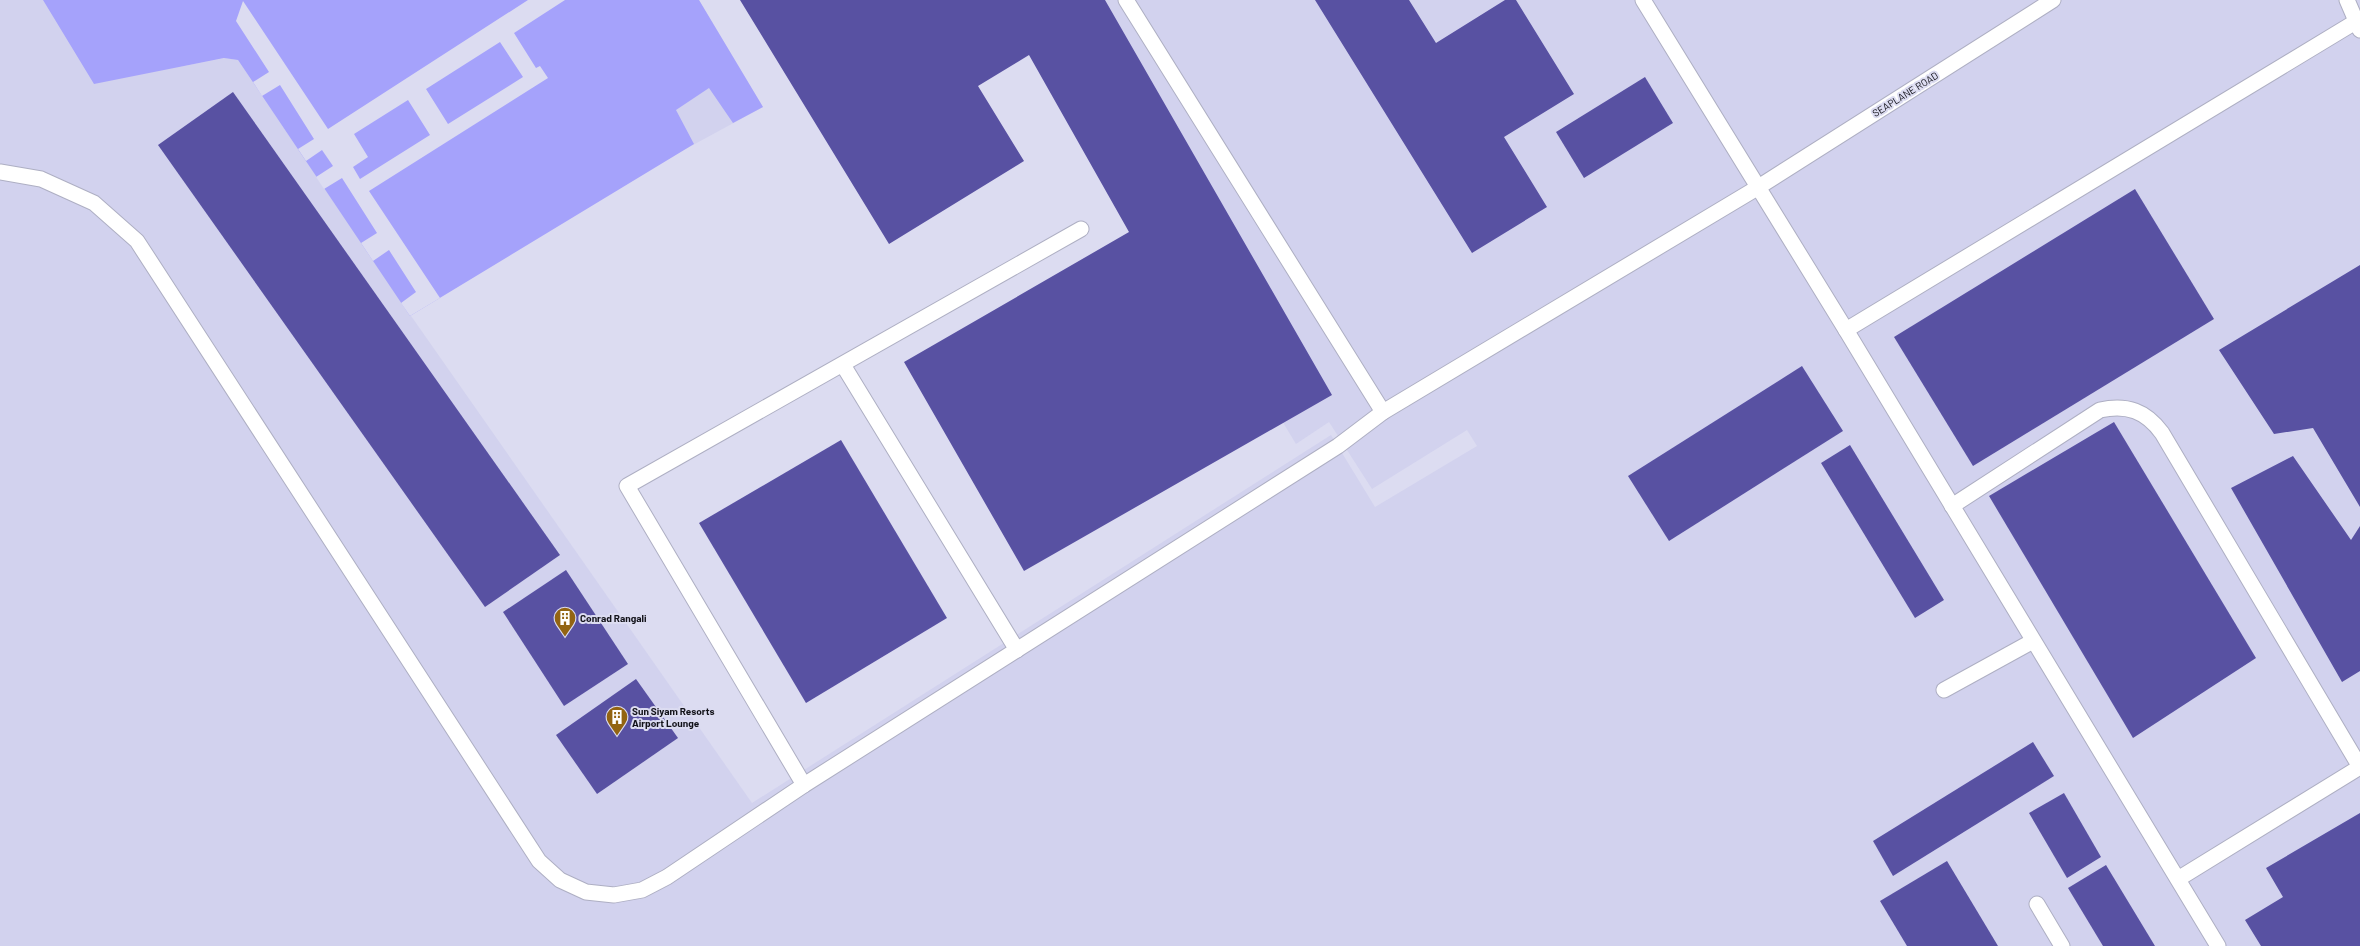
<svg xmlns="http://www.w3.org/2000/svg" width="2360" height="946" viewBox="0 0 2360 946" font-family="Barlow,sans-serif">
	<rect width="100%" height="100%" fill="#dcdcf1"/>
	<path fill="#d2d2ee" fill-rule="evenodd" d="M0,0H699L763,107L402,303L752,803L1331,435L1375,507L1477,446L1467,430L1372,489L1329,422L1296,444L1027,0H2360V946H0ZM237,53L381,272L238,60L225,58L178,67Z"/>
	<polygon fill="#a5a2fb" points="43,0 699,0 763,107 733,123 709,88 676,110 694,144 410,316 238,60 224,58 94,84"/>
	<path fill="#dcdcf1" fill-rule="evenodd" d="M528,0H565L514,33L536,68L540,66L548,78L369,191L440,298L410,316L401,303L416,292L389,250L373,261L361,243L377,233L342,178L324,189L316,177L333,166L322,150L306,161L298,149L314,139L280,85L262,96L253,82L269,72L236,21L243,1L328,129ZM500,42L523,77L448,124L426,89ZM408,100L430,135L360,179L353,167L368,157L354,134Z"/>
	<g fill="#5851a2">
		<polygon points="740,0 1105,0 1332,395 1024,571 904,362 1129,232 1029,55 978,86 1024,161 889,244"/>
		<polygon points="1315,0 1409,0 1436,43 1505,0 1516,0 1574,94 1504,137 1547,207 1472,253"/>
		<polygon points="1645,77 1673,123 1584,178 1556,132"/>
		<polygon points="233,92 560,555 485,607 158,145"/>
		<polygon points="2135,189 2214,319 1973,466 1894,337"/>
		<polygon points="2360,265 2360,507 2313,428 2274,434 2219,350"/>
		<polygon points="1802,366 1843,431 1669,541 1628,476"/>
		<polygon points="2114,422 2256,658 2133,738 1989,496"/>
		<polygon points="841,440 947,618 806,703 699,523"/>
		<polygon points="1850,445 1944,600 1915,618 1821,463"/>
		<polygon points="2293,456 2351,540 2360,526 2360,671 2342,682 2231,488"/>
		<polygon points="566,570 628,664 564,706 503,612"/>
		<polygon points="636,679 678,738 597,794 556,735"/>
		<polygon points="2033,742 2054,776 1893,876 1873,841"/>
		<polygon points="2064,793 2101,857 2067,878 2029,813"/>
		<polygon points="2360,813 2360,946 2261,946 2245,920 2283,897 2266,868"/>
		<polygon points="1947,861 1998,946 1907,946 1880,901"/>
		<polygon points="2106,865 2155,946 2103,946 2068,888"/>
	</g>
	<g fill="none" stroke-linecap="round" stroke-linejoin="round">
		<g stroke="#aeafc3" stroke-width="17">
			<g id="service">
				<polyline points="1126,0 1383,412"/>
				<polyline points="1643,0 1846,330 2218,946"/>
				<polyline points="2347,0 2360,30"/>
				<polyline points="0,172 41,179 94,203 137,241 539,861 560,880 586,892 614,895 642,890 667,877 804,785 1338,446 1383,412 1757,188 2053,0"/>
				<polyline points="1846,330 2357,21"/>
				<polyline points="843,365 1017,650"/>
				<path d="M1952,506L2100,410C2127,404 2146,411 2162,433L2360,767"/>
				<polyline points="1944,690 2033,641"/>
				<polyline points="804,785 627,486 1081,229"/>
				<polyline points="2178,879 2360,767"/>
				<polyline points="2037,904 2062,946"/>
			</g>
		</g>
		<use href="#service" stroke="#fff" stroke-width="15"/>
	</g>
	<defs>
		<g id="building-pin" transform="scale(1.15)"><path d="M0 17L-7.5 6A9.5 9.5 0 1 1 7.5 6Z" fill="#936412" stroke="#dcdcf1"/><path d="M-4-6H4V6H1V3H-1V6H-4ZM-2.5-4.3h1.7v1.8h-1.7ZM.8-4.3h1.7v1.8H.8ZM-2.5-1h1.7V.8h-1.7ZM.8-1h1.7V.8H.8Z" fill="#fff"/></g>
	</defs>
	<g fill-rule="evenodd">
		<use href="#building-pin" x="565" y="618"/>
		<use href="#building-pin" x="617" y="717"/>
	</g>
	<g text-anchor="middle" stroke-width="4" stroke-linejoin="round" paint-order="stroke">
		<g font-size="10" fill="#121219" stroke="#dcdcf1">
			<text transform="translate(1905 94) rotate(-32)" y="4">SEAPLANE ROAD</text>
		</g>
		<g font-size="10" font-weight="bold" fill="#121219" stroke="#dcdcf1" text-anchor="start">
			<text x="580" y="622">Conrad Rangali</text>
			<text x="632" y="715">Sun Siyam Resorts<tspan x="632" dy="12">Airport Lounge</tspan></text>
		</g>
	</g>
</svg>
